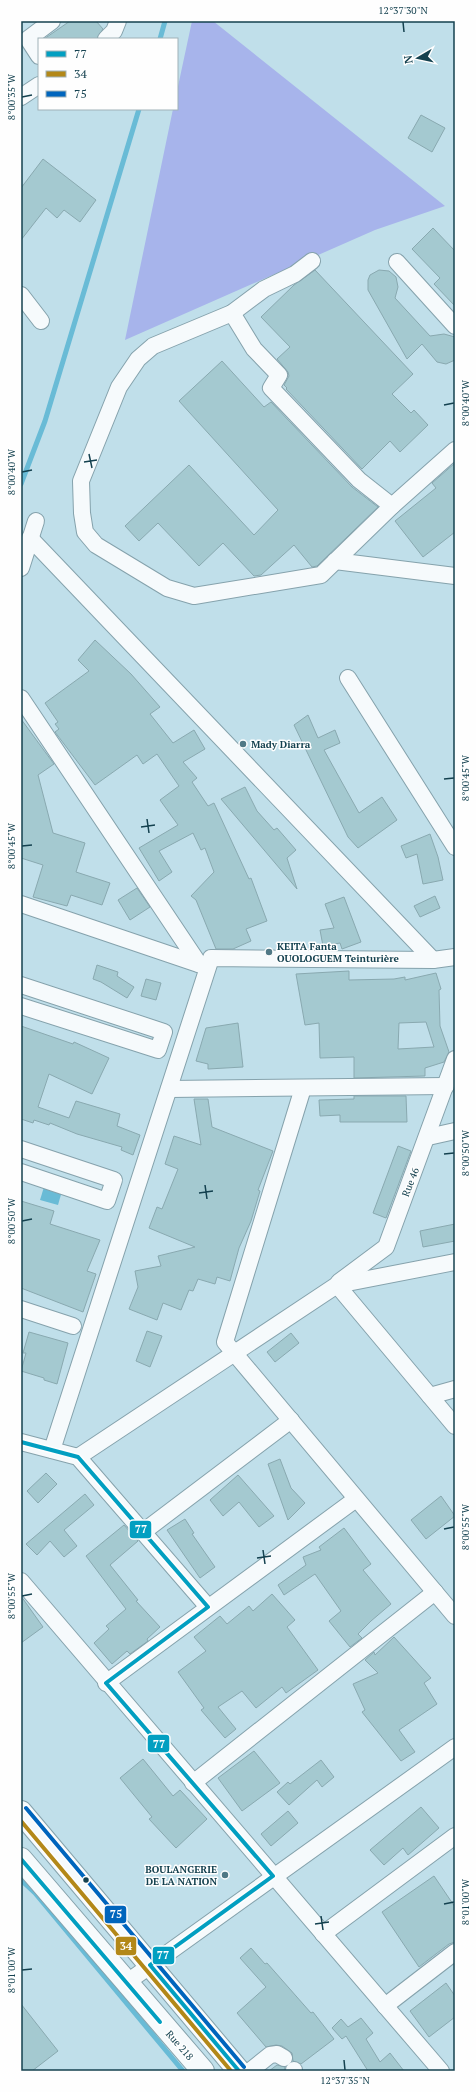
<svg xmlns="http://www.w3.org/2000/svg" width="476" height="2092" viewBox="0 0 476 2092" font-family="'PT Serif',serif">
	<rect width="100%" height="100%" fill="#c0dfea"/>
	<polygon fill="#a7b4eb" points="192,21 213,21 445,206 375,230 125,340 173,109 177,109 177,91"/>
	<polygon fill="#69bbd6" points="44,1187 62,1191 58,1205 40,1200"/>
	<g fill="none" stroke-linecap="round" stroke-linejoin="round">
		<g stroke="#69bbd6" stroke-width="5">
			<polyline points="160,39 165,21"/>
			<polyline points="21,484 45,421 139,109"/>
			<polyline points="21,1880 35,1893 183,2071"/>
		</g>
	</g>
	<g fill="#a4c9d0" stroke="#89a9b0" fill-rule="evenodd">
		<polygon points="70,21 96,21 103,29 97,39 44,39"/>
		<polygon points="421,115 445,128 432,152 408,138"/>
		<polygon points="43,159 96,200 80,222 64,210 57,218 46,208 21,240 21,188"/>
		<polygon points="433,228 455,251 455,306 434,284 440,278 412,249"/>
		<polygon points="315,270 413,374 392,394 411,413 414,410 428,425 400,452 390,441 362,469 286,389 287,388 284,385 289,376 288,372 277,359 290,347 261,317 294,285"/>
		<polygon points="379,270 389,271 396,277 398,287 395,298 430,336 444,334 455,337 455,360 446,364 437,362 422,344 407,359 368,290 368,280 370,275"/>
		<polygon points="222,361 264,407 271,402 352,487 378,507 317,566 312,567 294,545 261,575 254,576 223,543 199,566 158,523 139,541 125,526 189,465 254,535 278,510 179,401"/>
		<polygon points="455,463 455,532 423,557 395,521 436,488 432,483"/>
		<polygon points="95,640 131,674 160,707 150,714 173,743 194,730 205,749 183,762 197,778 192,782 208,806 214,803 249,879 251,878 267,921 246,929 251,941 233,949 216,949 196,900 191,896 214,872 205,848 201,850 193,833 159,851 172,872 159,881 139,848 178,825 160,800 179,786 157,754 143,764 137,755 95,785 55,732 59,729 55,724 58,722 45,703 89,671 78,660"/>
		<polygon points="308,715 318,738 335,730 340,743 324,750 359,813 382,797 397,820 358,848 348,837 294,725"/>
		<polygon points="21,719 54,764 38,775 53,833 85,843 76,872 110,883 102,905 71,895 67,906 33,897 43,865 21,858"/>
		<polygon points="245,787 257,811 274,830 277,828 296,850 287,858 297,889 221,799"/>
		<polygon points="430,834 438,857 443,880 423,884 417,854 406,858 401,846"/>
		<polygon points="137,888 150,907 130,920 118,900"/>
		<polygon points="435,896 440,908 420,917 414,906"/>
		<polygon points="344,897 361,942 342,949 340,943 323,946 320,930 334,928 325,904"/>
		<polygon points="97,965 118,972 117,976 134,987 127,998 101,982 93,979"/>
		<path d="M349,971V980L394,979L405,977V980L436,973L441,989L439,990L440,1026L449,1052L444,1062L425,1068V1076L354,1078V1057L320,1058L319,1023L305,1025L296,974ZM426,1022L434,1047L398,1049L399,1023Z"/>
		<polygon points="146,979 161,983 156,1000 141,996"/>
		<polygon points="238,1023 243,1067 208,1069 208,1064 196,1061 206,1028"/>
		<polygon points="21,1026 73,1044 74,1042 109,1058 92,1094 49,1074 38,1107 69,1118 76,1101 120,1114 117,1126 140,1135 133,1155 121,1150 122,1147 77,1134 50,1123 49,1125 34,1120 33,1123 21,1119"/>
		<polygon points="354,1096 406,1096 407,1122 340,1122 340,1115 320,1116 319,1100 354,1099"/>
		<polygon points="194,1099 208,1099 212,1127 273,1151 258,1190 260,1191 251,1221 239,1248 230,1281 217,1277 215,1284 198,1279 193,1291 189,1290 181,1310 163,1303 157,1320 129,1309 138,1287 135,1271 161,1266 158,1256 195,1247 149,1228 157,1207 162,1209 178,1169 165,1164 174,1136 201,1145"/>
		<polygon points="398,1146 411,1151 386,1218 373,1213"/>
		<polygon points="21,1201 54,1211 50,1224 100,1240 87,1271 96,1274 83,1312 21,1288"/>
		<polygon points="455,1224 455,1241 423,1247 420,1231"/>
		<polygon points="147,1331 162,1336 150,1367 136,1361"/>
		<polygon points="29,1332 68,1343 57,1384 44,1380 44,1378 21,1371 26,1353 23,1353"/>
		<polygon points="291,1333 299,1343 275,1362 267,1352"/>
		<polygon points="280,1459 291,1488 305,1503 288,1520 268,1464"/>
		<polygon points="46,1473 57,1484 38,1503 27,1491"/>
		<polygon points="238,1475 274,1516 259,1527 239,1502 223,1516 210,1500"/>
		<polygon points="85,1494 94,1505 64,1530 77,1546 64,1557 50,1541 37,1555 26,1544"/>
		<polygon points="441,1496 455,1516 426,1539 411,1520"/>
		<polygon points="185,1519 194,1533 192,1534 215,1567 200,1578 167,1530"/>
		<polygon points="124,1525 138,1541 110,1565 138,1600 136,1601 160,1627 147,1639 148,1641 130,1654 127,1651 112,1664 94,1643 109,1629 106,1626 126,1609 86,1556"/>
		<polygon points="344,1528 371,1564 363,1570 391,1604 371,1621 358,1634 362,1638 350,1647 329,1621 341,1611 315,1574 284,1595 278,1585 306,1565 303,1557 321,1550 319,1547"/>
		<polygon points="272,1594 295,1620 287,1627 318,1670 286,1693 282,1687 256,1708 242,1691 218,1707 236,1729 225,1738 201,1710 204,1708 178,1672 206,1651 194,1637 220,1616 227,1624 249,1606 253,1611"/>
		<polygon points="21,1596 43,1627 21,1643"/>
		<polygon points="394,1637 431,1678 424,1683 437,1704 399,1730 415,1752 401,1761 362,1712 365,1710 353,1684 378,1673 365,1660 374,1652 375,1655"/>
		<polygon points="254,1751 280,1783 242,1811 218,1778"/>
		<polygon points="143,1759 173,1796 180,1790 207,1819 176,1848 149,1819 152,1817 120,1778"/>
		<polygon points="321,1760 334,1777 322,1787 317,1780 289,1805 277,1792 288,1782 290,1784"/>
		<polygon points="421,1807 439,1828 408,1855 403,1848 384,1865 370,1850"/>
		<polygon points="288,1811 298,1823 271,1846 261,1834"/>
		<polygon points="434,1876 455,1907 455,1942 449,1944 419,1967 382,1912"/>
		<polygon points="251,1948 265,1964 267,1963 311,2013 313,2012 334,2039 301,2064 293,2061 292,2053 282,2046 276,2045 266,2047 237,2013 266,1987 240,1958"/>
		<polygon points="446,1983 455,1996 455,2017 429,2037 410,2011"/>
		<polygon points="21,2004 58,2051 32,2071 21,2071"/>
		<polygon points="361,2018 373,2033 366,2039 380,2062 390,2053 404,2071 368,2071 346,2036 342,2039 332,2028 341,2019 348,2027"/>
		<polygon points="277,2065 285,2067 284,2071 269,2071"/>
	</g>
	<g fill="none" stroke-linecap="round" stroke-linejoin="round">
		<g stroke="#85a2ac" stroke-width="18">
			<g id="minor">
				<polyline points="106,39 114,31 118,21"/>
				<polyline points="39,56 28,39 52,21"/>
				<polyline points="21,97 39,85"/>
				<polyline points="312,261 295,274 264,289 232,313 153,346 138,359 119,387 81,481 82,513 85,532 96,545 167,588 194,596 321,575 392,506 455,450"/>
				<polyline points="397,262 455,326"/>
				<polyline points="21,295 41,321"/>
				<polyline points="232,313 254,349 279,375 271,388 359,480 392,506"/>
				<polyline points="30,538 433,960"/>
				<polyline points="335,561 455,576"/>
				<polyline points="21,568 36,521"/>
				<polyline points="348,678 455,847"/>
				<polyline points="21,698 199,964"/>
				<polyline points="21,904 201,965"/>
				<polyline points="21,985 164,1032 158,1050 21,1006"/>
				<polyline points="303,1088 225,1342 455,1616"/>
				<polyline points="169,1089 446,1086"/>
				<polyline points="428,1137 455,1131"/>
				<polyline points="21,1149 114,1180 107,1201 21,1172"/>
				<polyline points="339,1282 386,1247 455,1059"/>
				<polyline points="337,1285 455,1426"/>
				<polyline points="21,1309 73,1326"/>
				<polyline points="430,1396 455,1389"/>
				<polyline points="21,1442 78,1457 208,1607"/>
				<polyline points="52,1450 211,958 433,960 455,957"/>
				<polyline points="78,1457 337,1285 455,1262"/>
				<polyline points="143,1532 291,1420"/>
				<polyline points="21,1581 441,2071"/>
				<polyline points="106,1683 356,1499"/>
				<polyline points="193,1783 435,1592"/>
				<polyline points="323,1934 455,1836"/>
				<polyline points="126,1983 455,1747"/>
				<polyline points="385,2006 455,1952"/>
				<polyline points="294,2070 294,2071"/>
				<polyline points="250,2071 270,2055 277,2054 284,2058"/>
			</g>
		</g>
		<g stroke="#85a2ac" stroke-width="24">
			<g id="highway">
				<polyline points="21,1812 239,2071"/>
				<polyline points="21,1859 203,2071"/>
			</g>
		</g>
		<use href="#minor" stroke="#f6fafc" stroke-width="16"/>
		<use href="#highway" stroke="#f6fafc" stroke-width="22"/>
		<g stroke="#fefefe" stroke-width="7">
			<g id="bus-1">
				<polyline points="21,1442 78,1457 208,1607 106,1683 273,1876 150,1965 239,2071"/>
				<polyline points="21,1859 160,2022"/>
			</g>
		</g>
		<g stroke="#fefefe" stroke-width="7">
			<polyline id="bus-2" points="21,1821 231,2071"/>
		</g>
		<g stroke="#fefefe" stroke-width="7">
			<polyline id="bus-3" points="26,1808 244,2067"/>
		</g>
		<use href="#bus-1" stroke="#029fc1" stroke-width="4"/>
		<use href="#bus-2" stroke="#b38818" stroke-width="4"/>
		<use href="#bus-3" stroke="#0065bd" stroke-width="4"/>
	</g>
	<path fill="none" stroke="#14414f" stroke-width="1.5" d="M403,22L404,32M22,97L32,95M444,405L454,403M89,454L92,468M84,462L97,460M22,472L32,470M444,779L454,778M147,819L149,833M141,827L155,825M22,846L32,845M444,1154L454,1153M205,1185L207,1199M199,1193L213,1191M22,1221L32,1219M444,1529L454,1527M263,1550L265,1564M257,1558L271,1556M22,1596L32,1594M444,1904L454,1902M321,1916L323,1930M315,1924L329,1922M22,1970L32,1969M344,2060L345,2070"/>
	<g fill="#507885" stroke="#fefefe" stroke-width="1.5">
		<circle cx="243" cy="744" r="4"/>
		<circle cx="269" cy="952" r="4"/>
		<circle cx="225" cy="1875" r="4"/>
	</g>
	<circle fill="#14414f" stroke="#fefefe" stroke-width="1.5" cx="86" cy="1880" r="3.5"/>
	<g text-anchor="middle" stroke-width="3" stroke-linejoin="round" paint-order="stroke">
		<g font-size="10" font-weight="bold" fill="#14414f" stroke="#fefefe" text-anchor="start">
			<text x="251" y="748">Mady Diarra</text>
			<text x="277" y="950">KEITA Fanta<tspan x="277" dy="12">OUOLOGUEM Teinturière</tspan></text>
			<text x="217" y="1873" text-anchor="end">BOULANGERIE<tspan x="217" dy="12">DE LA NATION</tspan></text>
		</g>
		<g font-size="10" fill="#14414f" stroke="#fefefe">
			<text transform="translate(410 1182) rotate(-69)" y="4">Rue 46</text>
			<text transform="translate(180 2045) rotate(49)" y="4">Rue 218</text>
		</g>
	</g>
	<g stroke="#fefefe" stroke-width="1.5">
		<rect x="129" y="1520" width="23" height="19" rx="4" fill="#029fc1"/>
		<rect x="147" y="1734" width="23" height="19" rx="4" fill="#029fc1"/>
		<rect x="104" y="1905" width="23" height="19" rx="4" fill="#0065bd"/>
		<rect x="115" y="1936" width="22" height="20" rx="4" fill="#b38818"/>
		<rect x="152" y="1946" width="23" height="19" rx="4" fill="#029fc1"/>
	</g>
	<g font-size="11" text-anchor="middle" font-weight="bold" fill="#fff">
		<text x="141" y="1533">77</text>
		<text x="159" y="1748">77</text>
		<text x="116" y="1918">75</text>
		<text x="126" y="1950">34</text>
		<text x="163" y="1959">77</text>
	</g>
	<rect width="476" height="2092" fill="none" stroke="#fefefe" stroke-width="44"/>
	<rect x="38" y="38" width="140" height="72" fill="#fefefe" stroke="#a0b2b8"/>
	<rect x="46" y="51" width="20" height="6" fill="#029fc1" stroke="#a0b2b8"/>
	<text x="74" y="58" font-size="12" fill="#14414f">77</text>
	<rect x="46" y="71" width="20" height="6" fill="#b38818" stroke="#a0b2b8"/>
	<text x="74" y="78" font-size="12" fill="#14414f">34</text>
	<rect x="46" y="91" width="20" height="6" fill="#0065bd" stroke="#a0b2b8"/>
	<text x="74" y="98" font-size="12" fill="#14414f">75</text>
	<g transform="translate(418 58) rotate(261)" stroke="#fefefe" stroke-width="3" paint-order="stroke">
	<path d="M0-3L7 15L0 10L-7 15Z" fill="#14414f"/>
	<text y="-6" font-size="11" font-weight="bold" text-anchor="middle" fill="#14414f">N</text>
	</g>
	<rect x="22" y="22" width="432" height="2048" fill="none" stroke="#14414f" stroke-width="1.5"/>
	<g font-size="10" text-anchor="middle" fill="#14414f">
		<text x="403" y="14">12°37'30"N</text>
		<text transform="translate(11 97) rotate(-90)" y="4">8°00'35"W</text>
		<text transform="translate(465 403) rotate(-90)" y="4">8°00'40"W</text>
		<text transform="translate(11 472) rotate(-90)" y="4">8°00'40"W</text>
		<text transform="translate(465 778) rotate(-90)" y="4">8°00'45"W</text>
		<text transform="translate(11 846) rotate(-90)" y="4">8°00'45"W</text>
		<text transform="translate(465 1153) rotate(-90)" y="4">8°00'50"W</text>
		<text transform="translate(11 1221) rotate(-90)" y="4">8°00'50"W</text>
		<text transform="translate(465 1527) rotate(-90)" y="4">8°00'55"W</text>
		<text transform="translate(11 1596) rotate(-90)" y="4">8°00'55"W</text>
		<text transform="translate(465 1902) rotate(-90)" y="4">8°01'00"W</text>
		<text transform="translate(11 1970) rotate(-90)" y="4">8°01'00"W</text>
		<text x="345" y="2084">12°37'35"N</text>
	</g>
</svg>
